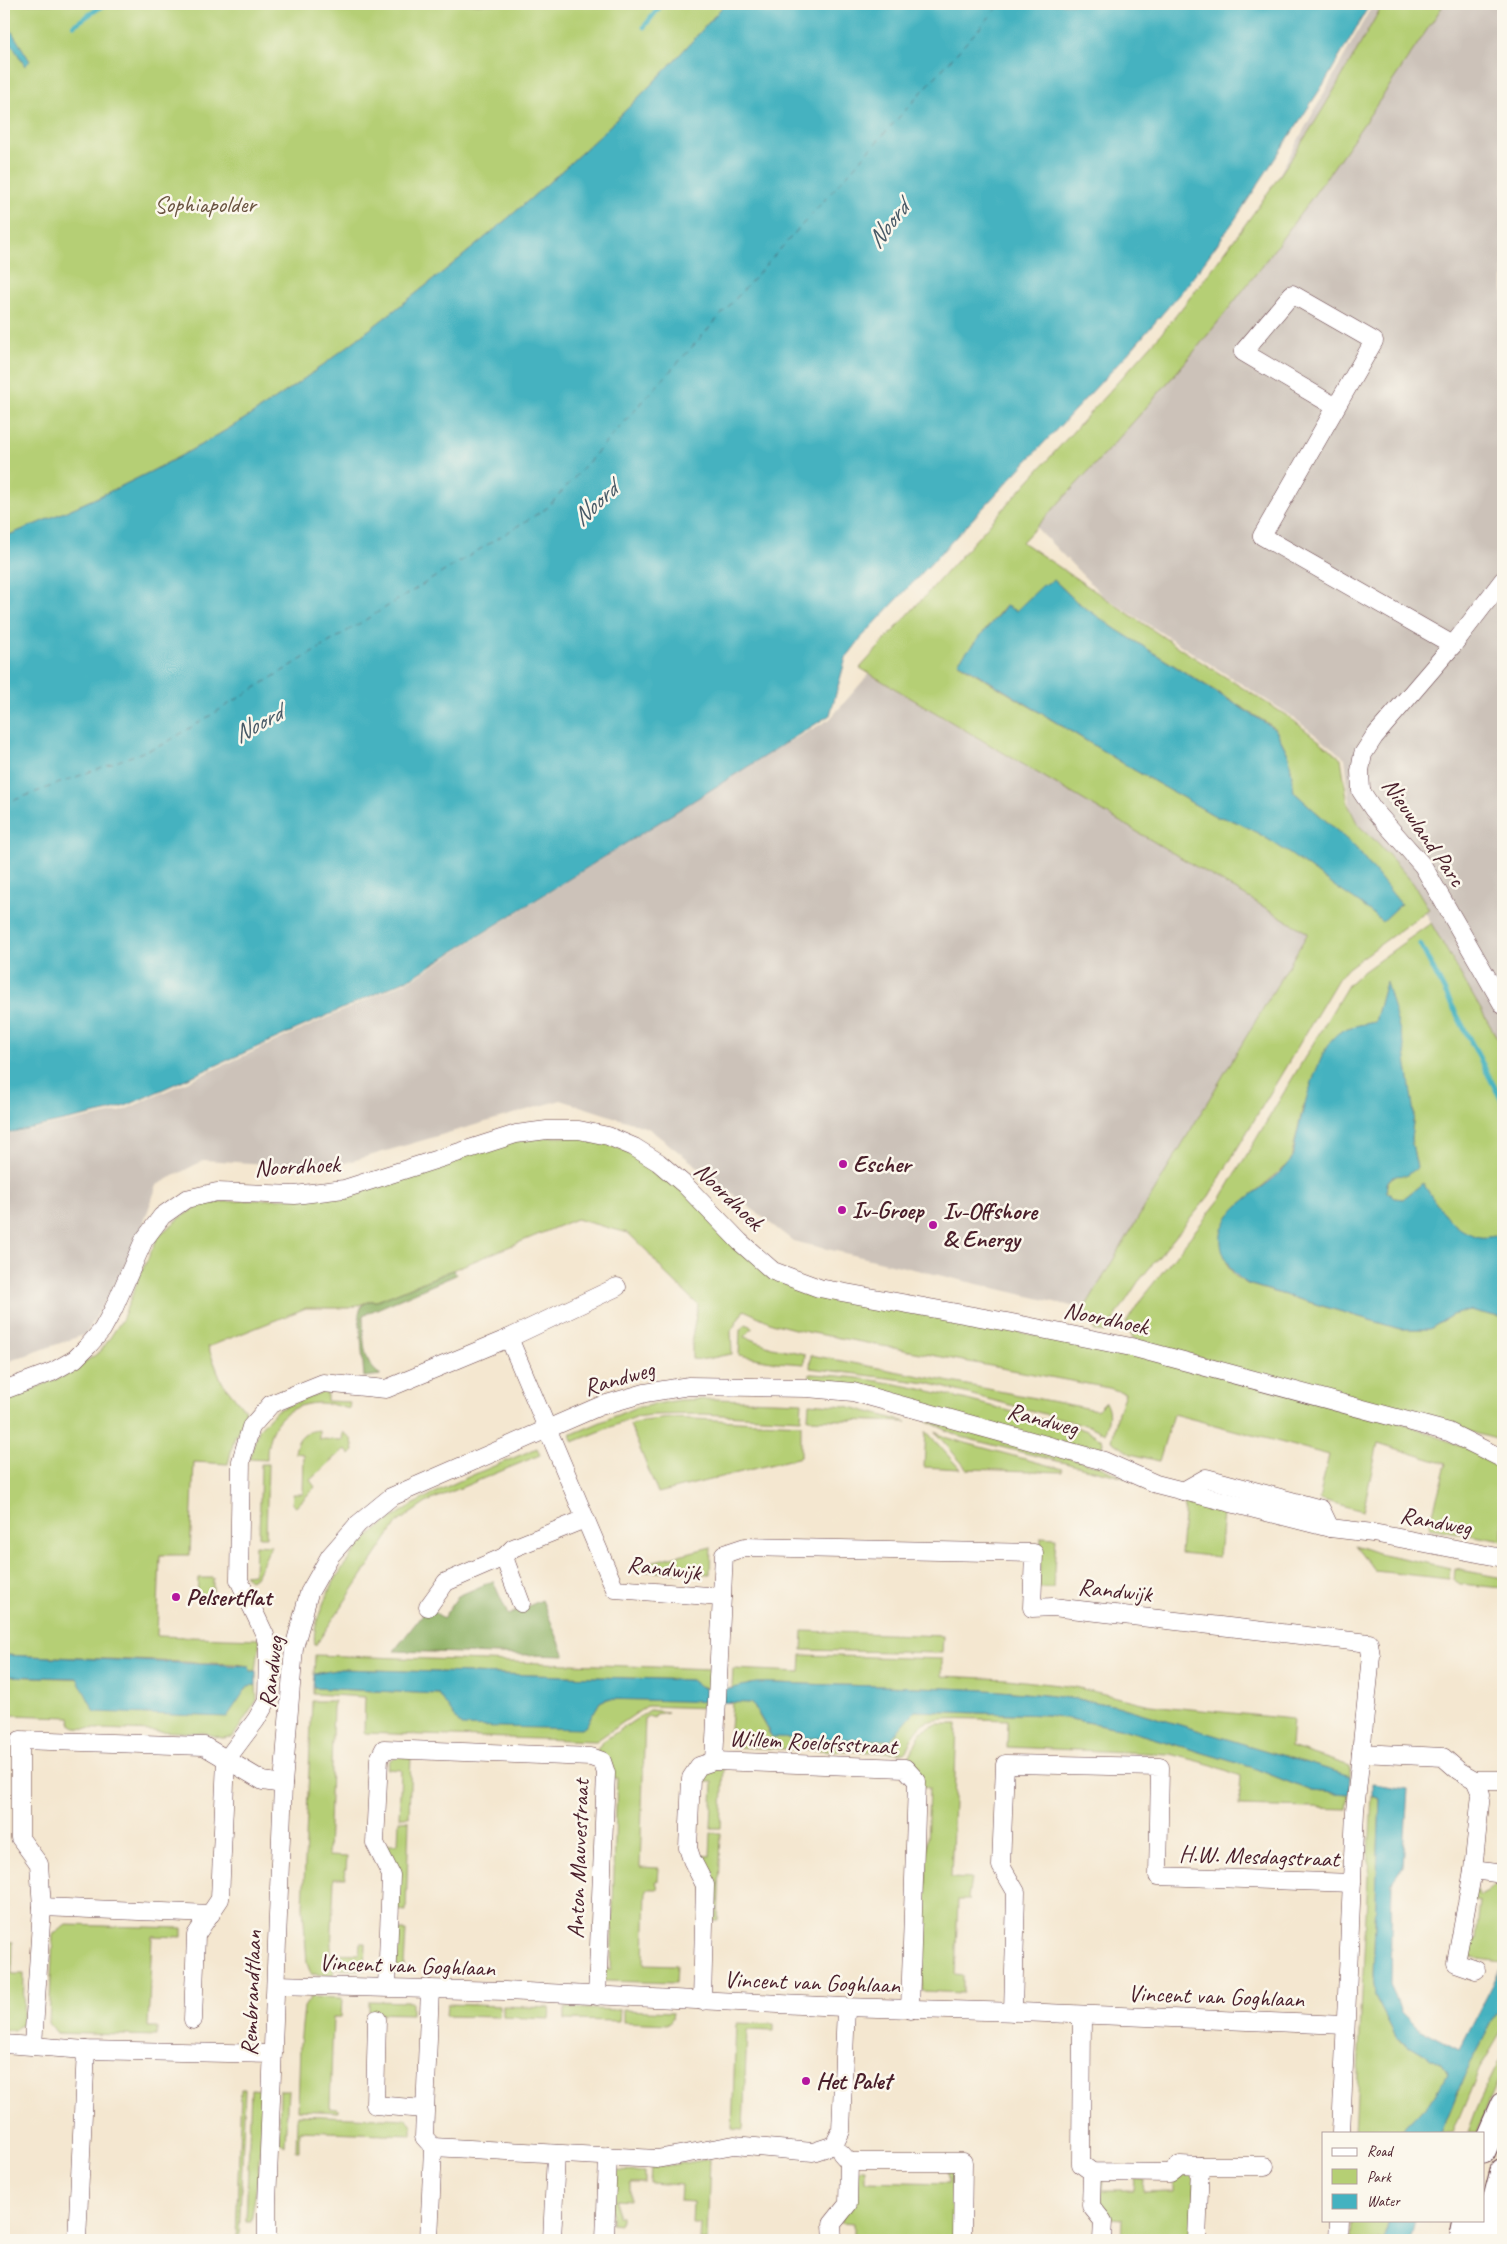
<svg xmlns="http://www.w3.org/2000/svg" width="1507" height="2244" viewBox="0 0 1507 2244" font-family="Caveat,sans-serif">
	<rect width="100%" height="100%" fill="#fbf7ec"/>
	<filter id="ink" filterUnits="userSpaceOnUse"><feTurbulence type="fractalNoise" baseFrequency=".02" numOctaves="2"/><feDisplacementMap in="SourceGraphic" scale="10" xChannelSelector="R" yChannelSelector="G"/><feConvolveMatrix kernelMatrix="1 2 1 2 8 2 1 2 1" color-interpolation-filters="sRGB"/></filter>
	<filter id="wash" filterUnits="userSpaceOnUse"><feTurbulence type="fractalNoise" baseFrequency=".0096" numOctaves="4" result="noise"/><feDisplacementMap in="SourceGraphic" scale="20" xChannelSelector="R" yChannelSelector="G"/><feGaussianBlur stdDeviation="1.12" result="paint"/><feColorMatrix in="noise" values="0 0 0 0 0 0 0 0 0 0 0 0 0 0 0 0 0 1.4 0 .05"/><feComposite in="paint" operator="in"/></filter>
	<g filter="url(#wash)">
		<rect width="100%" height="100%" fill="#f4e7d0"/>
		<g fill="#ccc2b9">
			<polygon points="1373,4 1503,4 1503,1052 1423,908 1352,821 1345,758 1290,715 1102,595 1016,507 1231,262"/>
			<polygon points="869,674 1308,933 1084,1309 793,1241 648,1128 561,1100 328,1168 204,1160 157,1185 133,1253 86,1334 4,1363 4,1135 120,1112 413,979 754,762 830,719"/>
		</g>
		<g fill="#b5cf74" stroke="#807750" fill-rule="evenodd">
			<path d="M4,4H725C627,118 515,217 396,309C343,350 290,392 233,426C161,470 82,506 4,537Z"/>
			<path d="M1383,4H1444C1365,124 1284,243 1192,354C1138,419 1080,481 1022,542L1184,651L1289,717L1341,758L1348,804L1358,825L1379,844L1413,883L1429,909L1348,968L1338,979L1209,1196L1138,1282L1105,1333L1095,1331L1084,1309L1308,933L860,668L1161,334C1216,266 1268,196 1315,122C1339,83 1361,43 1383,4ZM1054,580L1077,602L1117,630L1275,728L1289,756L1294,792L1355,847L1400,904L1382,922C1365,904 1343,893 1323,878C1299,861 1245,818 1217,817L1134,770L958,663L1005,606L1016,611Z"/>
			<path d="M1431,923L1503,1048V1234C1496,1236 1483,1239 1476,1237C1451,1229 1436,1204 1423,1183L1403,1199L1394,1198L1387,1192C1383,1175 1405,1172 1417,1168L1411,1139L1414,1114L1386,983L1375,1022L1347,1028L1303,1107L1290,1163L1237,1207L1227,1264L1235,1276L1247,1284L1400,1329H1430L1452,1315L1470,1310L1503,1318V1443L1496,1439L1133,1339L1126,1323L1141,1299L1221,1198L1348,985L1360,974Z"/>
			<path d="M546,1137H580L606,1143L635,1154L668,1176L771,1277L809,1294L941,1317L1200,1367L1391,1418L1493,1459L1503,1465V1541L1429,1528L1446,1464L1378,1443L1363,1511L1319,1499L1329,1455L1173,1414L1159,1461L1131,1454L1112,1441L1118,1412L1125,1393L1109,1388L802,1331L772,1323L744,1310L731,1331L732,1354C716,1356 708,1361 692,1359V1337L698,1305L664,1272L648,1252L628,1233L576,1219L377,1301H370L350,1308H306L208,1347L222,1382L248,1414L235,1436L228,1464L194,1462L190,1555H160L157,1636L260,1639L256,1671H250L249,1666L236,1664L4,1655V1401L66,1375L101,1351L122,1320L141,1273L159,1235L184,1215L204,1203L304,1197L513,1141Z"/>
			<polygon points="746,1324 753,1327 745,1337 772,1347 805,1354 804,1364 776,1362 739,1355 740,1330"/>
			<path d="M811,1355L1097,1410L1105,1402C1112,1412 1107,1422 1105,1434L1090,1426L927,1383L810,1368Z"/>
			<path d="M810,1374C888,1377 964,1399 1039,1419C1059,1424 1088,1426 1103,1441L1101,1452L810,1381Z"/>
			<path d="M327,1390V1401L350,1402L349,1409C339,1406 328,1403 318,1403C284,1404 266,1427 267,1460L249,1459L259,1429L277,1410Z"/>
			<polygon points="715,1399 802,1402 801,1419 703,1414 653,1415 636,1417 573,1442 570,1435 634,1408 679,1400"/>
			<polygon points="809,1403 846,1406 907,1422 808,1419"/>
			<polygon points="671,1418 801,1424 801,1457 658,1493 630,1425 642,1421"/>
			<polygon points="925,1420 1098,1466 1125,1478 961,1437"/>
			<path d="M319,1430V1439L342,1440L343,1432L352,1440L354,1451L350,1455L345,1449L310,1480L315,1487L296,1507L292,1504L293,1494H303L304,1454L295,1453C297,1438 303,1431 319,1430Z"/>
			<polygon points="926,1431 960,1469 924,1467"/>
			<polygon points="935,1432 947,1438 1062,1469 1062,1472 967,1469"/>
			<path d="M537,1448L540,1455L429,1501L398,1522L315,1646C312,1632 319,1615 324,1602C362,1511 454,1484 537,1448Z"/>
			<polygon points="261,1464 268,1464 266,1537 259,1537"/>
			<polygon points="1185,1504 1223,1514 1219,1557 1181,1553"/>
			<polygon points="1041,1537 1056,1538 1053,1588 1039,1588"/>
			<polygon points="255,1545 271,1546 256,1577 250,1580 244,1575 254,1574"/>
			<polygon points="1355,1545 1378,1553 1450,1568 1449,1579 1375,1571"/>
			<polygon points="711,1547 710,1574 635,1571 634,1566"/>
			<polygon points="1455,1569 1503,1578 1503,1588 1460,1584 1454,1580"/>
			<polygon points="198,1578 213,1578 213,1602 197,1602"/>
			<polygon points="803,1631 943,1636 942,1653 802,1650"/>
			<polygon points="315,1655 712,1669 712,1690 697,1685 691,1680 341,1669 314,1674"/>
			<path d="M801,1655L942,1659V1676L1007,1679L1075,1687L1150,1705L1293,1719L1291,1747L1350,1766V1776L1117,1706C1006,1684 890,1688 777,1683L749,1684L742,1688H732L733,1669L800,1672Z"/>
			<polygon points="4,1676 256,1685 257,1700 233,1737 222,1738 204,1733 75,1728 71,1725 70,1717 11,1715 8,1711 8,1686 4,1686"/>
			<polygon points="313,1688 439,1694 585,1727 600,1702 606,1699 711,1701 711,1708 647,1706 596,1741 364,1733 365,1697 313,1694"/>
			<polygon points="312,1701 335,1701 333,1707 328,1856 347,1857 346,1869 344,1870 346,1878 334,1878 331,1953 359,1954 360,1943 366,1943 365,1970 334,1969 333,1975 311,1974 307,1963 303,1907"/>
			<path d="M732,1702L752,1703L770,1735L915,1711L1048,1715L1119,1728L1251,1767L1311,1791L1349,1794L1347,1809L1239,1806L1241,1776L1212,1765L1170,1754L1007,1747L1008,1720C990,1720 936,1715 923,1724C914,1731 910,1743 905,1753L732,1747L729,1743Z"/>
			<polygon points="650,1710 668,1712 655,1714 654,1718 648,1716 645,1718 640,1867 659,1868 658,1881 656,1881 658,1889 646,1889 644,1964 677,1965 676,1983 604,1981 606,1969 611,1969 617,1778 612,1778 596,1752 602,1742"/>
			<polygon points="937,1724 957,1724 951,1878 971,1879 968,1898 970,1900 958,1900 955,1975 963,1976 963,1993 922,1991 929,1788 924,1787 907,1762 921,1732"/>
			<polygon points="411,1755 409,1817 399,1817 401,1770 387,1769 389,1761 396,1756"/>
			<polygon points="724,1768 721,1828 711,1828 713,1782 699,1782 703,1771"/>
			<polygon points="1372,1796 1380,1799 1373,1975 1375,1996 1396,2037 1441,2064 1447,2074 1436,2095 1400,2133 1355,2133"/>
			<polygon points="399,1820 409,1821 406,1911 397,1910 385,1844 398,1844"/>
			<polygon points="711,1833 721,1833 718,1921 710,1921 697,1855 710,1856"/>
			<polygon points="1496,1878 1503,1879 1503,1962 1464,1957 1467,1940 1476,1940 1480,1901 1471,1899 1476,1889 1479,1895 1499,1884"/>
			<polygon points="66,1925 182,1928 182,1937 152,1936 148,2027 157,2027 157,2036 57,2033 49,2023 53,1935"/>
			<polygon points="397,1931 406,1931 404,1967 396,1967"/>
			<polygon points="4,1941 13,1942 12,1974 24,1974 23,2022 15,2030 4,2030"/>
			<polygon points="311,1997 342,1998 341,2017 333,2017 330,2108 338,2109 338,2112 298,2110 300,2044 304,2007"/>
			<polygon points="369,2001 412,2002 412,2014 369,2013"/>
			<polygon points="1503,2001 1503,2029 1479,2070 1453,2133 1441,2133 1465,2074"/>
			<polygon points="447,2004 500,2006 499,2017 446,2016"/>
			<polygon points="503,2006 550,2008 549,2019 503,2017"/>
			<polygon points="565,2008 620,2010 619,2021 565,2020"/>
			<polygon points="623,2010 673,2012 672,2019 669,2024 623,2022"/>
			<polygon points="736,2023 774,2024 774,2031 747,2030 743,2130 732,2129"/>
			<polygon points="1503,2053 1503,2070 1476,2133 1467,2133 1476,2109"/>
			<polygon points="241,2089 245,2089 239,2240 236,2240"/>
			<polygon points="251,2089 264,2090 258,2176 251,2222 246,2222"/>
			<polygon points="280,2090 288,2090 285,2146 280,2142 279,2139"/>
			<polygon points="297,2115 407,2119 412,2125 412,2135 299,2131 299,2151 296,2151"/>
			<polygon points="710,2159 707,2240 700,2240 701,2224 692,2224 693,2202 680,2201 681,2185 650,2183 651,2168"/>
			<polygon points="948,2167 952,2167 960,2175 957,2240 854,2240 854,2224 841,2223 854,2175 860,2169 865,2169 865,2181 948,2183"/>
			<polygon points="613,2171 645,2172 645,2183 630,2183 630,2200 617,2199 617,2216 620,2217 620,2224 611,2223"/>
			<polygon points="1178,2172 1190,2173 1195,2181 1193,2240 1122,2240 1123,2219 1109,2218 1097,2205 1098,2177 1103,2177 1103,2190 1133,2190 1134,2178 1144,2179 1143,2192 1174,2191 1174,2176"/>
			<polygon points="1352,2220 1389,2220 1385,2240 1351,2240"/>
		</g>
		<g fill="#90b266" stroke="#6d6848">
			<path d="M453,1270L456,1275L363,1315C364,1337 361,1363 381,1375L364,1377L359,1313L362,1305L370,1301H377Z"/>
			<polygon points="493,1581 508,1615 542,1600 565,1656 394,1651 426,1610 433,1611 443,1618 458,1596"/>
		</g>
		<g fill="#44b2c0" stroke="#476876">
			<path d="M725,4H1370L1325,82L1234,221L1188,284L1132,349L862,637L846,658L830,715L413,977L128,1105L110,1111L4,1134V537C82,506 161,470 233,426C290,392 343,350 396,309C515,217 627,118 725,4Z"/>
			<polygon points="4,19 30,61 25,66 4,32"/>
			<path d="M1054,580L1077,602L1117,630L1275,729L1289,756L1294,792L1355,847L1401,904L1382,922C1365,905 1343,893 1323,878C1299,861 1245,818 1217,817L1134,770L958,662L1006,606L1016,611L1042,586Z"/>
			<path d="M1386,982L1404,1045L1414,1114L1411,1139L1417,1168L1406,1176C1395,1174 1384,1178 1387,1192L1394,1198L1403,1199L1423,1183C1436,1204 1451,1229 1476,1236C1483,1239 1496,1236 1503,1234V1318L1470,1310L1452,1315L1430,1329H1400L1248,1284C1234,1275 1228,1267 1223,1252C1208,1209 1270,1190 1289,1163C1295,1156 1295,1139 1298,1130C1302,1111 1320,1051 1333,1038C1343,1026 1361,1025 1375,1022Z"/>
			<polygon points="4,1655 249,1666 250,1671 256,1671 256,1685 248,1686 227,1717 95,1712 77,1678 4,1676"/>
			<path d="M341,1669L691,1680C708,1696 730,1689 750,1684C759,1682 768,1683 777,1683C890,1688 1006,1684 1117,1706L1350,1776L1349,1794L1311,1791L1251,1767L1119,1728L1048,1715L915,1711L890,1740L772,1737L752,1703L606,1699L600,1702L585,1727L581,1729L461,1726L439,1694L313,1688L314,1674Z"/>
			<polygon points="1372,1784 1408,1789 1403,1866 1392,1882 1390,1983 1401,2012 1417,2028 1459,2050 1503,1965 1503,2001 1465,2074 1441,2133 1400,2133 1436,2095 1447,2073 1441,2064 1396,2037 1375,1996 1373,1975 1380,1799 1372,1796"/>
			<polygon points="1389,2220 1415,2220 1410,2240 1385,2240"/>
		</g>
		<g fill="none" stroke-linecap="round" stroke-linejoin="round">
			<g stroke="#44b2c0" stroke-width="5">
				<polyline points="74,25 105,4"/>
				<polyline points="644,27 662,4"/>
				<polyline points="1420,944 1503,1103"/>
			</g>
			<polyline stroke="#485a67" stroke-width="1" stroke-dasharray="6 5" stroke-linecap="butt" points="4,804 164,744 547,508 1001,4"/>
		</g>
	</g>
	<g filter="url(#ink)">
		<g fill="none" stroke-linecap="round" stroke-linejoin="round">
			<g stroke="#643d44" stroke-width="19">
				<g id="street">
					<polyline points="1336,407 1243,352 1292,294 1374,341 1262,536 1453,645"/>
					<polyline points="1503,580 1453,645 1374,737 1363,754 1360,771 1361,791 1373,809 1423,866 1503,1005"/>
					<polyline points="509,1338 615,1589 722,1597"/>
					<polyline points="4,1390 52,1372 75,1359 88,1346 102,1330 113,1310 144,1240 162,1216 186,1199 217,1192 295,1195 344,1189 516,1134 547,1130 579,1130 608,1136 634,1147 658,1162 685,1185 740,1242 773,1271 819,1288 1007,1322 1131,1347 1449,1432 1503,1459"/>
					<polyline points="1183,1491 1206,1478 1321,1509 1330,1528"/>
					<polyline points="504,1557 521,1603"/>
					<polyline points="428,1607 446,1582 504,1557 513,1548 585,1519"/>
					<polyline points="1361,1753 1443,1757 1459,1771 1475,1780 1503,1780"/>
					<polyline points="714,1761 724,1554 745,1547 1034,1553 1032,1608 1053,1607 1369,1643 1371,1656 1355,1811 1341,2133"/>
					<polyline points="1475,1780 1481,1794 1473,1870 1456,1963 1476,1970"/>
					<polyline points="1473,1870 1503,1874"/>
					<polyline points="42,1907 211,1914"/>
					<polyline points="276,1985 505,1991 843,2007 1020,2012 1345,2025"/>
					<polyline points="387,1987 391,1875 375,1843 379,1759 384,1749 591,1757 602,1761 606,1773 597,1996"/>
					<polyline points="702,2001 705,1885 692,1860 688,1848 691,1778 699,1766 714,1761 905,1768 917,1781 910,2010"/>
					<polyline points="1013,2012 1016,1892 1001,1866 1005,1764 1160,1767 1158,1876 1352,1883"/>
					<polyline points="1082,2015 1081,2164 1092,2172 1170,2173 1180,2165 1200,2166 1197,2240"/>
					<polyline points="377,2019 375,2105 424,2109"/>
					<polyline points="193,2020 196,1935 220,1899 226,1760 256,1720 267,1701 268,1648 265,1635 239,1580 241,1461 251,1427 271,1404 323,1383 386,1389 509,1338 617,1287"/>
					<polyline points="4,2044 86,2050 273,2054"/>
					<polyline points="33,2045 42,1907 39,1864 20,1838 20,1740 204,1746 263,1781 283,1784"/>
					<polyline points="433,2147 657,2159 734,2145 813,2152 834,2145 841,2131 846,2008"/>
					<polyline points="849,2162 963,2162 962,2240"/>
					<polyline points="1200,2166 1265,2166"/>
					<polyline points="1092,2172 1091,2206 1103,2221 1102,2240"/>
					<polyline points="77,2240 86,2050"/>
					<polyline points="267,2240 267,2204 283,1784 294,1648 309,1593 330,1556 358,1524 391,1497 600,1406 645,1393 689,1386 807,1388 853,1392 1104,1461 1156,1484 1330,1528 1373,1533 1503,1558"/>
					<polyline points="429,2240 433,2147 424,2137 430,1989"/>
					<polyline points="552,2240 556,2154"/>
					<polyline points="605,2240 608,2156"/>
					<polyline points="833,2240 832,2224 848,2204 849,2162 841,2153"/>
					<polyline points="1338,2240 1339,2220"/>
				</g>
			</g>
			<g stroke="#643d44" stroke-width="27">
				<g id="secondary">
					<polyline points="1483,2151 1503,2105"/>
					<polyline points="1462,2240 1466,2220"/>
					<polyline points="1485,2240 1503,2171"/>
				</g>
			</g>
			<use href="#street" stroke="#fff" stroke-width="18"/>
			<use href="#secondary" stroke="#fff" stroke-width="25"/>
		</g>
	</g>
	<g fill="#b5179e" stroke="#fbf7ec" stroke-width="2">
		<circle cx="843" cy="1164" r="5"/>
		<circle cx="842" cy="1210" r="5"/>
		<circle cx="933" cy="1225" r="5"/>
		<circle cx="176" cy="1597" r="5"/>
		<circle cx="806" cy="2081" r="5"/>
	</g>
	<g text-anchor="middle" stroke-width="5" stroke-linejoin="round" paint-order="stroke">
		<g font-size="24" fill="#6a5441" stroke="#fbf7ec">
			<text x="205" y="212">Sophiapolder</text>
		</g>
		<g font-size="24" fill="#4a1f2b" stroke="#fbf7ec">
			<text transform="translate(1424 832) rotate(55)" y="8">Nieuwland Parc</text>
			<text transform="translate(297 1166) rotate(-3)" y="8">Noordhoek</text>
			<text transform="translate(729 1196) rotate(44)" y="8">Noordhoek</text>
			<text transform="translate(1106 1318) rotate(12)" y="8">Noordhoek</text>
			<text transform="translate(619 1378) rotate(-16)" y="8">Randweg</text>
			<text transform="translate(1043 1419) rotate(15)" y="8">Randweg</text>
			<text transform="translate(1436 1521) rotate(11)" y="8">Randweg</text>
			<text transform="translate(664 1568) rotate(7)" y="8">Randwijk</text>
			<text transform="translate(1115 1590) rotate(6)" y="8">Randwijk</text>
			<text transform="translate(271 1672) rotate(-83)" y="8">Randweg</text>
			<text transform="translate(813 1742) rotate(3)" y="8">Willem Roelofsstraat</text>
			<text transform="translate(1259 1856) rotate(2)" y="8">H.W. Mesdagstraat</text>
			<text transform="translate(578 1859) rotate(-88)" y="8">Anton Mauvestraat</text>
			<text transform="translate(407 1965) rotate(2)" y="8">Vincent van Goghlaan</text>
			<text transform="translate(812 1982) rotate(2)" y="8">Vincent van Goghlaan</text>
			<text transform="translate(251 1993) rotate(-88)" y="8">Rembrandtlaan</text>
			<text transform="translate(1216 1996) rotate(2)" y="8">Vincent van Goghlaan</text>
		</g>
		<g font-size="24" font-weight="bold" fill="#4a1f2b" stroke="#fbf7ec" text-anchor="start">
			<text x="853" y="1172">Escher</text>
			<text x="852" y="1218">Iv-Groep</text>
			<text x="943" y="1219">Iv-Offshore<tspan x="943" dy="28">&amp; Energy</tspan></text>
			<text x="186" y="1605">Pelsertflat</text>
			<text x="816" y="2089">Het Palet</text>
		</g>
		<g font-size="25" font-style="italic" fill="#485a67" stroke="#fbf7ec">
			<text transform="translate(887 224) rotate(-52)" y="9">Noord</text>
			<text transform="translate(594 503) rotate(-43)" y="9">Noord</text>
			<text transform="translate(257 723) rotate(-29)" y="9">Noord</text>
		</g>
	</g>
	<rect width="1507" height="2244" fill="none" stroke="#fbf7ec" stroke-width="20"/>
	<rect x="1322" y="2132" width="162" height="90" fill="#fbf7ec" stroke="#b4a19f"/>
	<rect x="1332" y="2148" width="25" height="8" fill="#ffffff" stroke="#b4a19f"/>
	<text x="1367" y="2156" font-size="15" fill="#4a1f2b">Road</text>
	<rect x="1332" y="2169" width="25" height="15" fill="#b5cf74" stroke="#b4a19f"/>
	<text x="1367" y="2182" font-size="15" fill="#4a1f2b">Park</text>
	<rect x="1332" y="2194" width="25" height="15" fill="#44b2c0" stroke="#b4a19f"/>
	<text x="1367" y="2206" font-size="15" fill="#4a1f2b">Water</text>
</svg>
